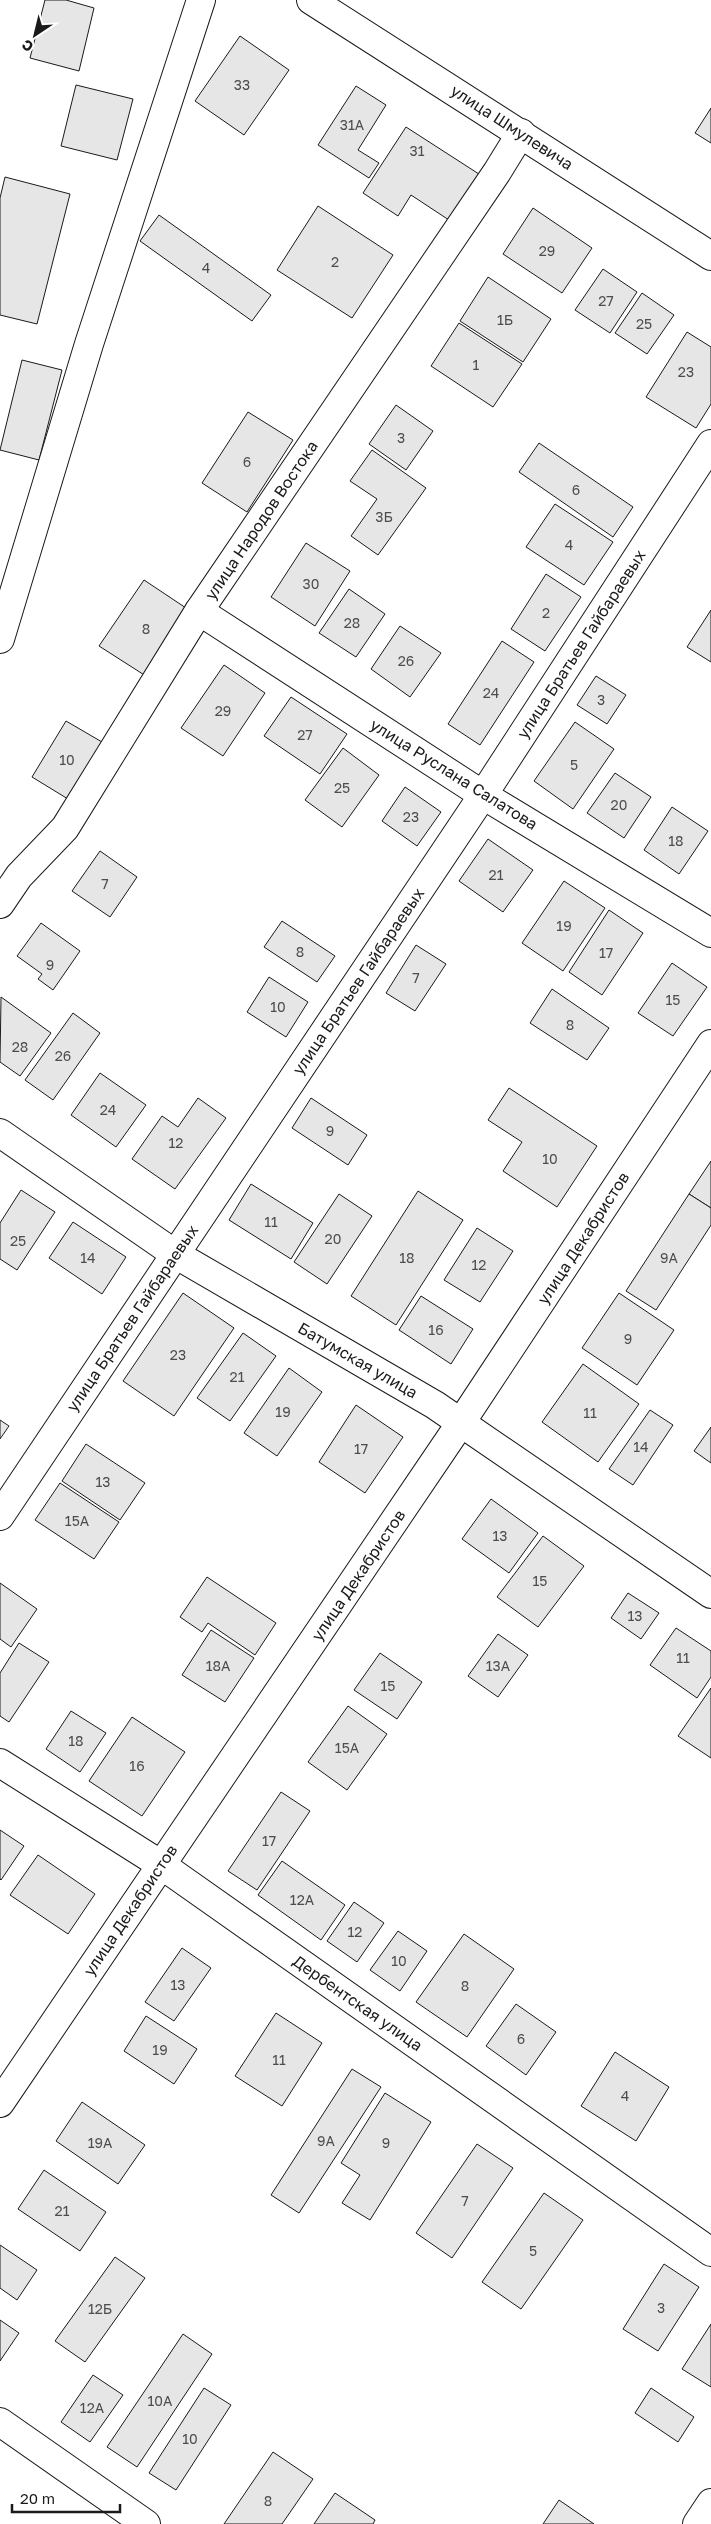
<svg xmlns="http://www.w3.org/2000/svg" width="711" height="2524" viewBox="0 0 711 2524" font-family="'Golos Text',sans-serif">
	<rect width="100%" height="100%" fill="#fff"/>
	<g fill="#e6e6e6" stroke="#1a1a1a">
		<polygon points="45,0 66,0 94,8 79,71 30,58"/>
		<polygon points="240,36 289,70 244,135 195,101"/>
		<polygon points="76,85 133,99 117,160 61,146"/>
		<polygon points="356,86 386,105 358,150 379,163 369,178 318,145"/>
		<polygon points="711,108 711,143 695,133"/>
		<polygon points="406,127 482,176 452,222 411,195 398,216 363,193"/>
		<polygon points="5,177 70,194 37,324 0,315 0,198"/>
		<polygon points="318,206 393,255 352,318 277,270"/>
		<polygon points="533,208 592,248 562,293 503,254"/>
		<polygon points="159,215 271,295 252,321 140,241"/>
		<polygon points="603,269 637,292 610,333 575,310"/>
		<polygon points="488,277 551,319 523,362 460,321"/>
		<polygon points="642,293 674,315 647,354 615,333"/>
		<polygon points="459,323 522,364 493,407 431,366"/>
		<polygon points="687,332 711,347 711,404 696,428 646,397"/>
		<polygon points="22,360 62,370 39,460 0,450"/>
		<polygon points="396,405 433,431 406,470 369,444"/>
		<polygon points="248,412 293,440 247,512 202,483"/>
		<polygon points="539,443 633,507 613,537 519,472"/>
		<polygon points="372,450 426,488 378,555 351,536 377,499 350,481"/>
		<polygon points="555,504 613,542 584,585 526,547"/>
		<polygon points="306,543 350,571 315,626 271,597"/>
		<polygon points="546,574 581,597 545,651 511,629"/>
		<polygon points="144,580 192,612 149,678 99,646"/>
		<polygon points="349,589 385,614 356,657 319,633"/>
		<polygon points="711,610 711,662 687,647"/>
		<polygon points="400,626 441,653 410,697 371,669"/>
		<polygon points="502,641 534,662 480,745 448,724"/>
		<polygon points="224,665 265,693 223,756 181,728"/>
		<polygon points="596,676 626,695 607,724 577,705"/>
		<polygon points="291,697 347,734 320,774 264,736"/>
		<polygon points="66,721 102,742 68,799 32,777"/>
		<polygon points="575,722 614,749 573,809 534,781"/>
		<polygon points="343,748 379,775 342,827 305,800"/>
		<polygon points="615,773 651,797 624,838 587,813"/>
		<polygon points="405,787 441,812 417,846 382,821"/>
		<polygon points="672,807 708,831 679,874 644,850"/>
		<polygon points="488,839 533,870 503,912 459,881"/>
		<polygon points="100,851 137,877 110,917 72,891"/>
		<polygon points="564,881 605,908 563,971 522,943"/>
		<polygon points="609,910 643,933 602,995 569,972"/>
		<polygon points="282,921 335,956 317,982 264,947"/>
		<polygon points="41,923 80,951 53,990 38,979 42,974 17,956"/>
		<polygon points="416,945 446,964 415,1011 386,993"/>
		<polygon points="672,963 707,987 673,1036 638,1013"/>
		<polygon points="269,977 308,1002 286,1037 247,1012"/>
		<polygon points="552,989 609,1028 587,1060 530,1023"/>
		<polygon points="1,997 51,1033 20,1076 0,1062"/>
		<polygon points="73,1013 100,1033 53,1100 25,1080"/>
		<polygon points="100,1073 146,1105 116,1147 71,1115"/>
		<polygon points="509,1088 597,1146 557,1207 503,1171 522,1142 488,1120"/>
		<polygon points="198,1098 226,1118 175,1189 132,1159 162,1116 178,1127"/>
		<polygon points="311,1098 367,1135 348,1165 292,1128"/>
		<polygon points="711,1161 711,1208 689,1194"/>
		<polygon points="251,1184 313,1223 291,1259 229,1220"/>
		<polygon points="21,1190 55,1212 17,1270 0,1259 0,1223"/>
		<polygon points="418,1191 463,1220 396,1325 351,1296"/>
		<polygon points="339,1194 372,1216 327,1284 294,1262"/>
		<polygon points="689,1194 711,1208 711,1225 656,1310 626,1291"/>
		<polygon points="73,1222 126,1257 102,1294 49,1258"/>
		<polygon points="477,1228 513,1251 480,1302 444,1280"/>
		<polygon points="183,1293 234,1328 174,1416 123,1381"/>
		<polygon points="619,1293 674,1330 637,1385 582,1348"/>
		<polygon points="421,1296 473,1329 451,1364 399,1330"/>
		<polygon points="243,1333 276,1356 230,1421 197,1398"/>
		<polygon points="583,1364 639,1404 598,1462 542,1422"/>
		<polygon points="289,1368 322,1392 277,1456 244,1433"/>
		<polygon points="356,1405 403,1437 365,1493 319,1462"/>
		<polygon points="650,1410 673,1425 633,1485 609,1469"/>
		<polygon points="0,1420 9,1426 0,1439"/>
		<polygon points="711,1427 711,1463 694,1451"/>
		<polygon points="86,1444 145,1483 120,1520 62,1481"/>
		<polygon points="60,1483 119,1522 94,1559 35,1520"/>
		<polygon points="491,1499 538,1533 509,1573 462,1539"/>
		<polygon points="543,1536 584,1566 538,1627 497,1597"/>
		<polygon points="207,1577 276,1623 255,1655 208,1623 202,1632 180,1617"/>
		<polygon points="0,1583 37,1609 11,1647 0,1639"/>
		<polygon points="628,1593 659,1613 641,1639 611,1618"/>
		<polygon points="676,1628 711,1651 711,1677 697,1698 650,1665"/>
		<polygon points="211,1630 254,1658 225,1702 182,1675"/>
		<polygon points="498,1634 528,1655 498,1697 468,1676"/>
		<polygon points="19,1643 49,1662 9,1722 0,1716 0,1673"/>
		<polygon points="380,1653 422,1682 397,1719 354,1690"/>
		<polygon points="711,1688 711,1758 678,1736"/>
		<polygon points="348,1706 387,1734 347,1790 308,1762"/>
		<polygon points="71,1711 106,1733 80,1772 46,1749"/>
		<polygon points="132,1717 185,1752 142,1816 89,1781"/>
		<polygon points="281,1792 310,1811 257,1890 228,1871"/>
		<polygon points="0,1830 24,1846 1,1880 0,1879"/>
		<polygon points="38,1855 95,1894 68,1934 10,1895"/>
		<polygon points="282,1861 345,1905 321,1940 258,1895"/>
		<polygon points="354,1902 384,1923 357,1962 327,1941"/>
		<polygon points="398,1931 427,1951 400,1991 370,1970"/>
		<polygon points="464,1934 514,1969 467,2037 416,2002"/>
		<polygon points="182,1948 211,1968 174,2021 145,2002"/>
		<polygon points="516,2004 556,2032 526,2075 486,2046"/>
		<polygon points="276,2013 322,2043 282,2106 235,2076"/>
		<polygon points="146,2016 197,2049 174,2084 124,2051"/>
		<polygon points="615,2052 669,2087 636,2141 581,2106"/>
		<polygon points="352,2069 381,2087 299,2213 271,2195"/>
		<polygon points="385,2093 431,2122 370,2220 342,2203 360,2175 341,2163"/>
		<polygon points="82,2102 145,2145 118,2184 56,2141"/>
		<polygon points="477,2144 513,2168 452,2258 416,2233"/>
		<polygon points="44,2170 106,2212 80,2251 18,2209"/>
		<polygon points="544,2193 583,2220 521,2309 482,2282"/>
		<polygon points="0,2245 37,2270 17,2300 0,2288"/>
		<polygon points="115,2257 145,2278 85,2362 55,2341"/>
		<polygon points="664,2264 699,2287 658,2351 623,2329"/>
		<polygon points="0,2320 19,2333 0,2361"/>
		<polygon points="711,2324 711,2387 682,2369"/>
		<polygon points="183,2334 212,2354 137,2467 107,2447"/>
		<polygon points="93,2375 123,2395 90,2442 61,2422"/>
		<polygon points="204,2388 231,2405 176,2490 149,2473"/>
		<polygon points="651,2388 694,2417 678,2442 635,2413"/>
		<polygon points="273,2452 313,2479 282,2524 224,2524"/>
		<polygon points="335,2493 375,2520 373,2524 314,2524"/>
		<polygon points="559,2500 594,2524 543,2524"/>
	</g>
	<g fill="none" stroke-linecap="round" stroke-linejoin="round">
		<g stroke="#1a1a1a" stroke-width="30">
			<g id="minor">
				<polyline points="199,611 483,795 711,933"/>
				<polyline points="0,639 89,344 201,0"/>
				<polyline points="0,904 19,876 65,828 199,611 497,172 521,133"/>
				<polyline points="0,1133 175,1254 435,1405 711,1594"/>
				<polyline points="0,1516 483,795 711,444"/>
				<polyline points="0,1763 160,1864 711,2252"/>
				<polyline points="0,2103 460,1424 711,1044"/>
				<polyline points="0,2422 146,2524"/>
			</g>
		</g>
		<g stroke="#1a1a1a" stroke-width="30">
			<polyline id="tertiary" points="697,2524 711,2503"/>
		</g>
		<g stroke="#1a1a1a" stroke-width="30">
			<polyline id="secondary" points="311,0 711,256"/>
		</g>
		<use href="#minor" stroke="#fff" stroke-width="28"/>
		<use href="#tertiary" stroke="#fff" stroke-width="28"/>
		<use href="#secondary" stroke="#fff" stroke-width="28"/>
	</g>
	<g text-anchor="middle" stroke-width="4" stroke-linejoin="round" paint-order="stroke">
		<g font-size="14" fill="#4d4d4d">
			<text x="242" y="90">33</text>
			<text x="352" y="130">31А</text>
			<text x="417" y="156">31</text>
			<text x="547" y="256">29</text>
			<text x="335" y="267">2</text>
			<text x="206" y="273">4</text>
			<text x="606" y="306">27</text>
			<text x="505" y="325">1Б</text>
			<text x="644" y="329">25</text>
			<text x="476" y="370">1</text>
			<text x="686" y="377">23</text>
			<text x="401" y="443">3</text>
			<text x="247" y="467">6</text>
			<text x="576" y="495">6</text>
			<text x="384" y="522">3Б</text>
			<text x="569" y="550">4</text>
			<text x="311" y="589">30</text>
			<text x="546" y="618">2</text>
			<text x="352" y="628">28</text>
			<text x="146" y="634">8</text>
			<text x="406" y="666">26</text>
			<text x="491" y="698">24</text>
			<text x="601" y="705">3</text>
			<text x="223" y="716">29</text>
			<text x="305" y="740">27</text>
			<text x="67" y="765">10</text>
			<text x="574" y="770">5</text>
			<text x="342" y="793">25</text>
			<text x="619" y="810">20</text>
			<text x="411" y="822">23</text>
			<text x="676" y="846">18</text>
			<text x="496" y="880">21</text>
			<text x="105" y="889">7</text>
			<text x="564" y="931">19</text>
			<text x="300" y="957">8</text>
			<text x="606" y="958">17</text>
			<text x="50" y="970">9</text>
			<text x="416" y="983">7</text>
			<text x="673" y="1005">15</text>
			<text x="278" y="1012">10</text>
			<text x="570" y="1030">8</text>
			<text x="20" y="1052">28</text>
			<text x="63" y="1061">26</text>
			<text x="108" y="1115">24</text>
			<text x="330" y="1136">9</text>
			<text x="176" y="1148">12</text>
			<text x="550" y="1164">10</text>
			<text x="271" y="1227">11</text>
			<text x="333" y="1244">20</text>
			<text x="18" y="1246">25</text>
			<text x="88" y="1263">14</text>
			<text x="407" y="1263">18</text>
			<text x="669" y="1263">9А</text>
			<text x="479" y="1270">12</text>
			<text x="436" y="1335">16</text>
			<text x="628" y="1344">9</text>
			<text x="178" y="1360">23</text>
			<text x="237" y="1382">21</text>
			<text x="283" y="1417">19</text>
			<text x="590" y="1418">11</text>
			<text x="641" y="1452">14</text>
			<text x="361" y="1454">17</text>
			<text x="103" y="1487">13</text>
			<text x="77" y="1526">15А</text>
			<text x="500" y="1541">13</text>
			<text x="540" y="1586">15</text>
			<text x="635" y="1621">13</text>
			<text x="683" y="1663">11</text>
			<text x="218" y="1671">18А</text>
			<text x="498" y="1671">13А</text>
			<text x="388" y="1691">15</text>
			<text x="76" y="1746">18</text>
			<text x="347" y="1753">15А</text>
			<text x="137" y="1771">16</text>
			<text x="269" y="1846">17</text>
			<text x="302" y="1905">12А</text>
			<text x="355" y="1937">12</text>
			<text x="399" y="1966">10</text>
			<text x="178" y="1990">13</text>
			<text x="465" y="1991">8</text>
			<text x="521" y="2044">6</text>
			<text x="160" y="2055">19</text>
			<text x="279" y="2065">11</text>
			<text x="625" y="2101">4</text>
			<text x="326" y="2146">9А</text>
			<text x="100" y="2148">19А</text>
			<text x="386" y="2148">9</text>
			<text x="465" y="2206">7</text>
			<text x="62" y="2216">21</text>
			<text x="533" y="2256">5</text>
			<text x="661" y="2313">3</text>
			<text x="100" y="2314">12Б</text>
			<text x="160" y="2406">10А</text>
			<text x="92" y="2413">12А</text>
			<text x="190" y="2444">10</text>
			<text x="268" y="2506">8</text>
		</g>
		<g font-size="16" fill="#1a1a1a" stroke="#fff">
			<text transform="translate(512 127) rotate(33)" y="6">улица Шмулевича</text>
			<text transform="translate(261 520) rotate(-56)" y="6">улица Народов Востока</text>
			<text transform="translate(581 644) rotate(-57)" y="6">улица Братьев Гайбараевых</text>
			<text transform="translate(454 774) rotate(32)" y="6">улица Руслана Салатова</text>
			<text transform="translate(358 981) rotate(-56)" y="6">улица Братьев Гайбараевых</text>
			<text transform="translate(583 1238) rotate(-57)" y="6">улица Декабристов</text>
			<text transform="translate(132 1318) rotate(-56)" y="6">улица Братьев Гайбараевых</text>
			<text transform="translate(358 1360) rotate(30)" y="6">Батумская улица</text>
			<text transform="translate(358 1575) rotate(-56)" y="6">улица Декабристов</text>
			<text transform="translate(130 1910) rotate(-56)" y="6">улица Декабристов</text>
			<text transform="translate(358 2003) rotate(35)" y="6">Дербентская улица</text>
		</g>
	</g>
	<g transform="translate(35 35) rotate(215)" stroke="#ffffff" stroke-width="4" paint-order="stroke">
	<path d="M0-4L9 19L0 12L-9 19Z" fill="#1a1a1a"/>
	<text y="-8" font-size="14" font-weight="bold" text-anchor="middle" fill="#1a1a1a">С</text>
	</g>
	<path d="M12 2504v8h108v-8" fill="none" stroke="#1a1a1a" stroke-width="2.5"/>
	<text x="20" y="2504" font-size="15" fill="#1a1a1a" stroke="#ffffff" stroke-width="4" paint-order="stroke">20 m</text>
</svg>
